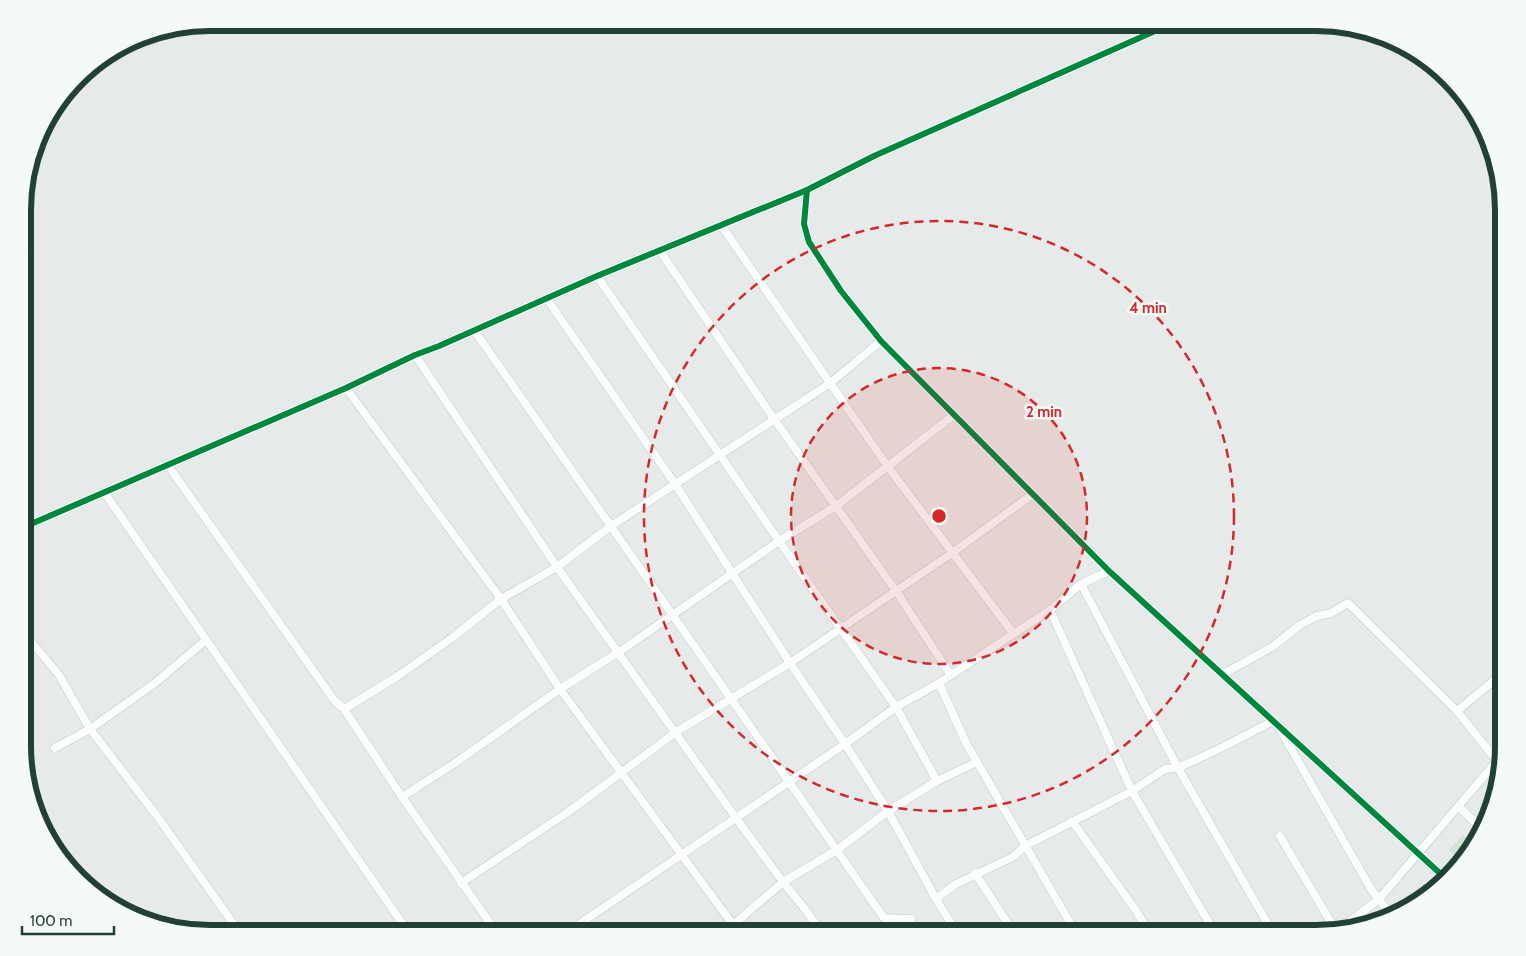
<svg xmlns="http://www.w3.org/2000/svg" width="1526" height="956" viewBox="0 0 1526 956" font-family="Cabin,sans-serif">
	<rect width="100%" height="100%" fill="#e6ebe9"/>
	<polygon fill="#cfe4d5" points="1463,835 1474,845 1472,850 1460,861 1449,850"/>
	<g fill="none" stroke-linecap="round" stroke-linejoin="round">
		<g stroke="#c3c8c6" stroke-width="9">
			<g id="minor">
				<polyline points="807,190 804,224 809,242 841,291 881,341 1109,571 1444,877"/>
				<polyline points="721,225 888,467 1013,633"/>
				<polyline points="660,251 774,419 896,591 950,674"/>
				<polyline points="597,276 779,541 896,707 937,781"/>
				<polyline points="547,299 675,484 790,663 845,744 888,811 936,899 957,933"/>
				<polyline points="474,330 884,918 911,919"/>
				<polyline points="415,355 557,567 736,818 783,882 805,909 822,933"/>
				<polyline points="346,388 501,599 560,689 739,933"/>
				<polyline points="167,464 334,700 344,709 402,797 497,933"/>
				<polyline points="104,492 409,933"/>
				<polyline points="24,527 346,388 415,355 439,346 597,276 807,190 874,156 1173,23"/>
				<polyline points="1081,584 1178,768 1273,933"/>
				<polyline points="1050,610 1132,791 1215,933"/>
				<polyline points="24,633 59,675 90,729 157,816 240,933"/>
				<polyline points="1223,674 1272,647 1300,625 1317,616 1331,613 1348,603 1457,711 1501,766"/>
				<polyline points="939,683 966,743 1076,933"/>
				<polyline points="344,709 398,676 452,638 501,599 557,567 611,526 829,384 881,341"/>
				<polyline points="1457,711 1503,673"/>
				<polyline points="1281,731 1371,889 1390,914"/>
				<polyline points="55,748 90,729 155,683 206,640"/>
				<polyline points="402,797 455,763 560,689 619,652 779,541 836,506 954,415"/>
				<polyline points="1459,807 1482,829"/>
				<polyline points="1072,821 1137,912 1149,933"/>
				<polyline points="1280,836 1336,931"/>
				<polyline points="975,873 1014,933"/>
				<polyline points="461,883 571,810 676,732 790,663 952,553 1033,494"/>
				<polyline points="936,899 956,884 1013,857 1025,846 1132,791 1165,769 1178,768 1225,746 1273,721"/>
				<polyline points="1339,930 1379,899 1497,761"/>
				<polyline points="566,933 845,744 896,707 939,683 1050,610 1081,584 1109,571"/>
				<polyline points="722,933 733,925 783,882 837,850 888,811 937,781 977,762"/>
			</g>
		</g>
		<use href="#minor" stroke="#fbfcfc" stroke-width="8"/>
		<g stroke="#f4faf7" stroke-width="9">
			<g id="cycleway">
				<polyline points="807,190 804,224 809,242 841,291 881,341 1109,571 1444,877"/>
				<polyline points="24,527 346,388 415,355 439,346 597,276 807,190 874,156 1173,23"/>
			</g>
		</g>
		<use href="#cycleway" stroke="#00873e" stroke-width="6"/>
	</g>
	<circle cx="939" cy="516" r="148" fill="#d62828" fill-opacity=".12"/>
	<g fill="none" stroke="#d62828" stroke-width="2.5" stroke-dasharray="9 6">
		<circle cx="939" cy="516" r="148"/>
		<circle cx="939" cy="516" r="295"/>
	</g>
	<path d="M0 0H1526V956H0ZM210 31H1316A179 179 0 0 1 1495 210V746A179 179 0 0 1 1316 925H210A179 179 0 0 1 31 746V210A179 179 0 0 1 210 31Z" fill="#f4faf7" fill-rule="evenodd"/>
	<path fill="none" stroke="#224036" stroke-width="6" d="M210 31H1316A179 179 0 0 1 1495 210V746A179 179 0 0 1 1316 925H210A179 179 0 0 1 31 746V210A179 179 0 0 1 210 31Z"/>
	<circle cx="939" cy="516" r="8" fill="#d62828" stroke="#f4faf7" stroke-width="2.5"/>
	<g font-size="15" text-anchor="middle" font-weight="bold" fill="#d62828" stroke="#f4faf7" stroke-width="5" stroke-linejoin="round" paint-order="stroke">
		<text x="1148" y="313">4 min</text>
		<text x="1044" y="417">2 min</text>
	</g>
	<path d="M22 926v8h92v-8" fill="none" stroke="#224036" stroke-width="2.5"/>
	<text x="30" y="926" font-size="15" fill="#224036" stroke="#f4faf7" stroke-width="4" paint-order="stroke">100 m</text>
</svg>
